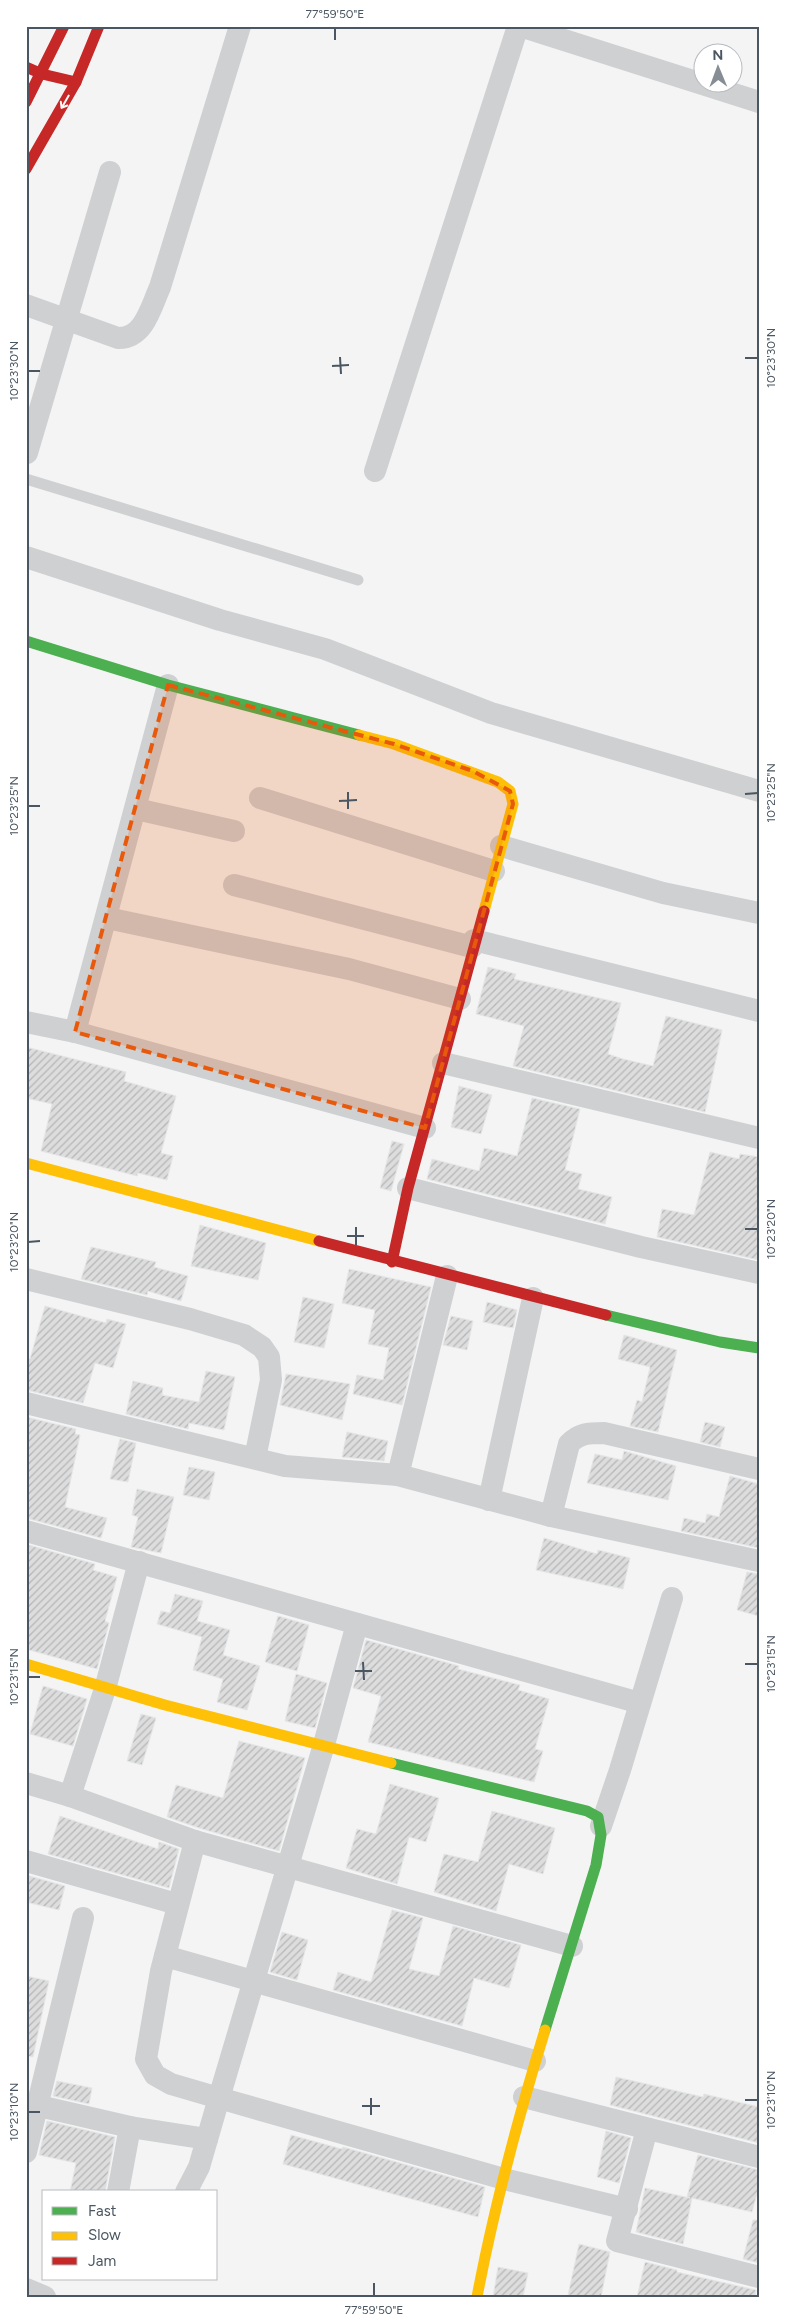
<svg xmlns="http://www.w3.org/2000/svg" width="785" height="2323" viewBox="0 0 785 2323" font-family="Figtree,sans-serif">
	<defs>
		<pattern id="building-hatch" width="6" height="6" patternUnits="userSpaceOnUse" patternTransform="scale(1.25)"><rect width="6" height="6" fill="#ddddde"/><path d="M-1 1l2-2M0 6l6-6M5 7l2-2" fill="none" stroke="#b5b6b7"/></pattern>
	</defs>
	<rect width="100%" height="100%" fill="#f4f4f4"/>
	<g fill="url(#building-hatch)" stroke="#e5e6e7">
		<polygon points="488,967 516,974 514,979 621,1003 608,1054 623,1059 653,1066 666,1016 722,1030 705,1112 513,1066 524,1026 476,1014"/>
		<polygon points="26,1047 126,1072 124,1081 176,1096 161,1153 173,1156 167,1180 138,1173 137,1176 41,1151 52,1104 26,1098"/>
		<polygon points="459,1086 492,1095 481,1134 451,1127"/>
		<polygon points="532,1098 580,1109 565,1170 582,1174 578,1189 612,1197 605,1224 427,1179 432,1159 479,1171 484,1148 517,1156"/>
		<polygon points="392,1141 404,1144 391,1191 380,1188"/>
		<polygon points="710,1152 739,1159 740,1154 759,1157 759,1260 657,1237 662,1209 694,1215"/>
		<polygon points="200,1225 266,1243 258,1280 191,1266"/>
		<polygon points="91,1247 156,1262 154,1267 188,1276 181,1301 148,1291 147,1295 81,1279"/>
		<polygon points="349,1269 431,1287 402,1405 353,1394 357,1375 383,1380 389,1348 368,1344 375,1310 342,1303"/>
		<polygon points="303,1297 334,1304 324,1348 294,1342"/>
		<polygon points="487,1302 517,1310 513,1328 483,1322"/>
		<polygon points="45,1306 106,1323 107,1319 126,1324 113,1368 95,1363 83,1403 26,1390 26,1358 30,1359"/>
		<polygon points="451,1316 473,1321 467,1350 443,1345"/>
		<polygon points="624,1335 677,1350 658,1432 630,1426 637,1400 642,1402 650,1367 618,1359"/>
		<polygon points="206,1371 235,1377 224,1430 189,1423 188,1429 126,1414 133,1381 163,1388 162,1395 199,1402"/>
		<polygon points="286,1374 350,1384 342,1420 280,1405"/>
		<polygon points="26,1417 76,1429 75,1434 80,1435 65,1507 107,1518 101,1538 26,1518"/>
		<polygon points="705,1422 725,1427 720,1447 700,1442"/>
		<polygon points="347,1432 388,1441 384,1461 342,1457"/>
		<polygon points="120,1439 136,1443 128,1482 110,1479"/>
		<polygon points="624,1451 676,1466 668,1500 587,1483 595,1454 622,1460"/>
		<polygon points="189,1467 215,1472 209,1500 183,1495"/>
		<polygon points="730,1476 759,1484 759,1548 681,1531 684,1518 705,1523 707,1514 719,1517"/>
		<polygon points="137,1489 174,1497 161,1553 131,1547 138,1517 132,1515"/>
		<polygon points="544,1538 597,1554 598,1550 630,1558 623,1589 536,1570"/>
		<polygon points="29,1545 95,1564 93,1570 117,1577 105,1621 109,1623 97,1669 26,1649 26,1554"/>
		<polygon points="747,1572 759,1574 759,1616 737,1610"/>
		<polygon points="175,1594 203,1601 197,1621 230,1630 223,1655 260,1666 247,1710 217,1702 223,1679 193,1670 202,1637 157,1624 161,1611 170,1613"/>
		<polygon points="278,1616 309,1625 297,1671 265,1662"/>
		<polygon points="366,1640 459,1666 458,1669 520,1685 518,1690 549,1699 535,1749 543,1751 534,1782 368,1742 381,1696 353,1688"/>
		<polygon points="296,1674 327,1683 315,1728 285,1721"/>
		<polygon points="43,1686 87,1699 73,1746 30,1734"/>
		<polygon points="141,1714 156,1718 142,1765 127,1761"/>
		<polygon points="239,1741 305,1758 279,1851 199,1828 167,1817 176,1785 223,1798"/>
		<polygon points="390,1784 439,1798 426,1842 409,1837 397,1884 346,1868 357,1829 376,1834"/>
		<polygon points="492,1811 555,1828 543,1874 509,1864 496,1911 434,1892 444,1854 478,1862"/>
		<polygon points="60,1816 158,1849 159,1842 179,1849 169,1888 48,1854"/>
		<polygon points="26,1875 65,1886 59,1910 26,1902"/>
		<polygon points="392,1910 423,1918 409,1969 439,1976 453,1926 521,1945 509,1988 474,1978 462,2026 333,1990 338,1972 371,1982"/>
		<polygon points="282,1932 308,1940 297,1980 270,1972"/>
		<polygon points="26,1976 49,1981 33,2057 26,2056"/>
		<polygon points="616,2077 703,2097 704,2094 759,2107 759,2143 610,2105"/>
		<polygon points="57,2081 92,2088 89,2104 53,2096"/>
		<polygon points="47,2121 115,2137 105,2192 70,2192 76,2163 39,2155"/>
		<polygon points="606,2131 631,2138 619,2183 597,2177"/>
		<polygon points="291,2135 342,2149 343,2147 485,2187 478,2217 283,2164"/>
		<polygon points="698,2155 759,2170 759,2186 752,2212 692,2198 683,2244 636,2232 645,2188 690,2198 687,2197"/>
		<polygon points="753,2220 759,2220 759,2263 743,2259"/>
		<polygon points="579,2244 610,2252 601,2297 568,2295"/>
		<polygon points="645,2262 677,2270 677,2272 756,2290 755,2297 637,2297"/>
		<polygon points="498,2267 528,2273 523,2297 493,2297"/>
	</g>
	<g fill="none" stroke-linecap="round" stroke-linejoin="round">
		<polyline stroke="#ced0d2" stroke-width="11" points="26,479 358,580"/>
		<g stroke="#ced0d2" stroke-width="22">
			<polyline points="520,26 759,102"/>
			<path d="M26,305L118,338C144,339 151,307 160,287L240,26"/>
			<polyline points="27,453 110,172"/>
			<polyline points="375,471 518,26"/>
			<polyline points="26,557 220,620 325,649 491,713 759,791"/>
			<polyline points="260,798 494,871"/>
			<polyline points="136,809 234,831"/>
			<polyline points="501,846 663,893 759,913"/>
			<polyline points="234,885 472,947"/>
			<polyline points="107,918 349,969 460,999"/>
			<polyline points="474,940 759,1011"/>
			<polyline points="26,1022 75,1032 425,1128"/>
			<polyline points="75,1032 168,685"/>
			<polyline points="443,1063 759,1138"/>
			<polyline points="408,1188 641,1247 759,1273"/>
			<polyline points="26,1279 190,1319 244,1335 262,1347 269,1357 271,1380 255,1458"/>
			<polyline points="26,1403 285,1466 398,1475 551,1516 759,1561"/>
			<polyline points="398,1475 447,1276"/>
			<polyline points="489,1500 533,1298"/>
			<path d="M551,1516L569,1444C579,1433 589,1433 604,1433L759,1469"/>
			<polyline points="26,1531 640,1703"/>
			<polyline points="357,1624 323,1748 219,2098 504,2179 627,2209"/>
			<polyline points="26,1783 70,1796 195,1841 572,1946"/>
			<polyline points="70,1796 105,1689 139,1562"/>
			<polyline points="601,1826 620,1770 672,1598"/>
			<polyline points="26,1861 177,1904"/>
			<polyline points="165,1956 535,2061"/>
			<polyline points="524,2097 759,2157"/>
			<polyline points="26,2103 130,2127 207,2139"/>
			<polyline points="647,2129 617,2241 759,2277"/>
			<polyline points="26,2152 83,1918"/>
			<polyline points="118,2192 130,2127"/>
			<polyline points="186,2192 199,2167 219,2098 171,2084 155,2075 146,2059 161,1971 195,1841"/>
			<polyline points="26,2289 45,2297"/>
		</g>
		<g stroke="#4caf50" stroke-width="11">
			<polyline points="26,641 168,685 359,735"/>
			<polyline points="606,1315 720,1342 759,1348"/>
			<polyline points="391,1763 587,1811 598,1817 601,1835 596,1865 545,2030"/>
		</g>
		<g stroke="#ffc107" stroke-width="11">
			<polyline points="359,735 394,744 498,782 510,791 513,804 484,911"/>
			<polyline points="26,1163 319,1241"/>
			<polyline points="26,1664 165,1705 391,1763"/>
			<path d="M477,2297C494,2207 518,2118 545,2030"/>
		</g>
		<g stroke="#c62828" stroke-width="11">
			<polyline points="26,67 42,74 76,82"/>
			<polyline points="26,102 64,26"/>
			<polyline points="26,169 76,82 99,26"/>
			<polyline points="319,1241 606,1315"/>
			<polyline points="392,1262 408,1188 484,911"/>
		</g>
	</g>
	<defs><path id="oneway-shaft" d="M-6 0H5M1.5-3L5.5 0L1.5 3" fill="none" stroke-width="1.6" stroke-linecap="round" stroke-linejoin="round" transform="scale(1.25)"/></defs>
	<use stroke="#f6fbf6" href="#oneway-shaft" transform="translate(65 102) rotate(120)"/>
	<path fill="#e8590c" fill-opacity="0.2" stroke="#e8590c" stroke-width="4" stroke-dasharray="10 6" stroke-linejoin="round" d="M168,685L394,744L473,771L510,791L513,804L425,1128L75,1032Z"/>
	<path fill="none" stroke="#4a5661" stroke-width="2" d="M335,28V40M340,357L341,374M745,358H758M332,366L349,365M28,371H40M348,792V809M745,794L758,793M339,801L357,800M28,806H40M356,1227V1245M745,1229H758M347,1236H364M28,1242L40,1241M363,1662L364,1680M745,1664H758M355,1671H372M28,1677H40M371,2098V2115M745,2100H758M362,2106H380M28,2112H40M374,2283V2296"/>
	<rect width="785" height="2323" fill="none" stroke="#ffffff" stroke-width="55"/>
	<rect x="42" y="2190" width="175" height="90" fill="#ffffff" stroke="#b7bbc0"/>
	<rect x="52" y="2207" width="25" height="8" fill="#4caf50" stroke="#b7bbc0"/>
	<text x="88" y="2216" font-size="15" fill="#4a5661">Fast</text>
	<rect x="52" y="2232" width="25" height="8" fill="#ffc107" stroke="#b7bbc0"/>
	<text x="88" y="2240" font-size="15" fill="#4a5661">Slow</text>
	<rect x="52" y="2257" width="25" height="8" fill="#c62828" stroke="#b7bbc0"/>
	<text x="88" y="2266" font-size="15" fill="#4a5661">Jam</text>
	<g transform="translate(718 68) rotate(359)"><circle r="24" fill="#ffffff" stroke="#b7bbc0"/>
	<path d="M0-4L9 19L0 12L-9 19Z" fill="#868d94"/>
	<text y="-8" font-size="14" font-weight="bold" text-anchor="middle" fill="#4a5661">N</text>
	</g>
	<rect x="28" y="28" width="730" height="2268" fill="none" stroke="#4a5661" stroke-width="2"/>
	<g font-size="12" text-anchor="middle" fill="#4a5661">
		<text x="335" y="18">77°59'50"E</text>
		<text transform="translate(771 358) rotate(-90)" y="4">10°23'30"N</text>
		<text transform="translate(14 371) rotate(-90)" y="4">10°23'30"N</text>
		<text transform="translate(771 793) rotate(-90)" y="4">10°23'25"N</text>
		<text transform="translate(14 806) rotate(-90)" y="4">10°23'25"N</text>
		<text transform="translate(771 1229) rotate(-90)" y="4">10°23'20"N</text>
		<text transform="translate(14 1242) rotate(-90)" y="4">10°23'20"N</text>
		<text transform="translate(771 1664) rotate(-90)" y="4">10°23'15"N</text>
		<text transform="translate(14 1677) rotate(-90)" y="4">10°23'15"N</text>
		<text transform="translate(771 2100) rotate(-90)" y="4">10°23'10"N</text>
		<text transform="translate(14 2112) rotate(-90)" y="4">10°23'10"N</text>
		<text x="374" y="2314">77°59'50"E</text>
	</g>
</svg>
